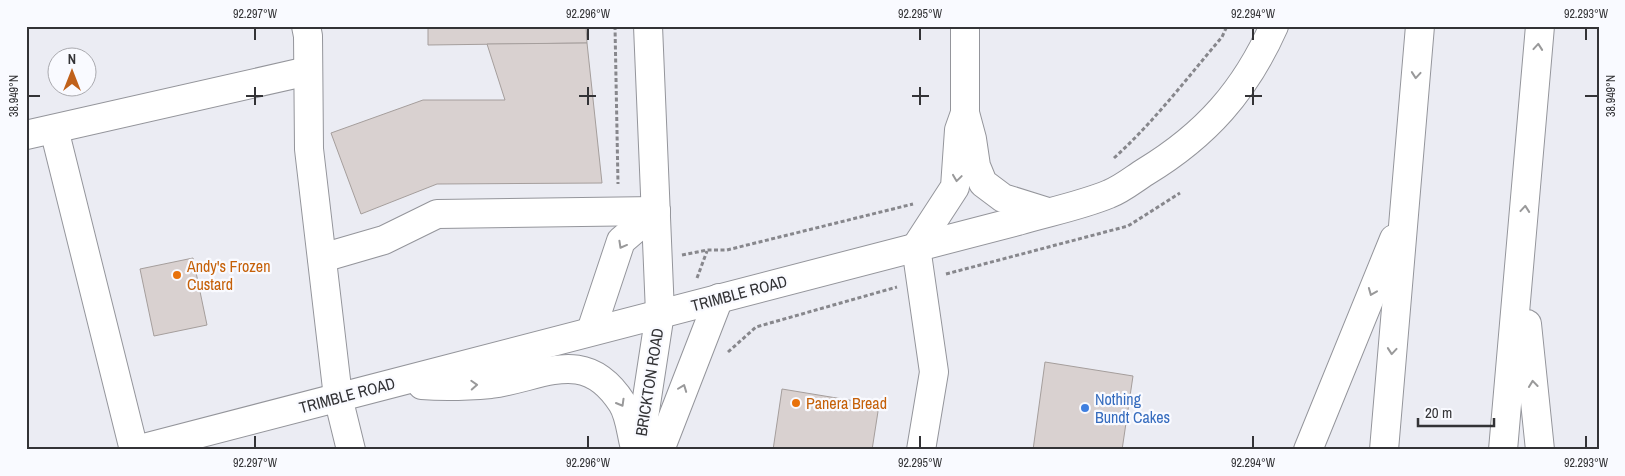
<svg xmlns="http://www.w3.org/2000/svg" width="1625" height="476" viewBox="0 0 1625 476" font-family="'Archivo Narrow',sans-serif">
	<rect width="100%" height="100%" fill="#ebecf3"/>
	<g fill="#d9d1d0" stroke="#a59e9c">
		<polygon points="428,26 586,26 587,43 428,45"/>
		<polygon points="587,43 602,183 437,184 361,214 331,133 423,100 505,100 487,44"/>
		<polygon points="193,258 207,325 154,336 140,269"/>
		<polygon points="1045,362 1133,376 1122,450 1033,450"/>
		<polygon points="782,389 879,405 872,450 773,450"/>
	</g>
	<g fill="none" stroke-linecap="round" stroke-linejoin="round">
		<g stroke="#94959b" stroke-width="30">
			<g id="minor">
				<polyline points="306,26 308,36 309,149 338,397 351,450"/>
				<polyline points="965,26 965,113 972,139 976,166 983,183 1003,198 1048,212"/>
				<polyline points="54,129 134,450"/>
				<polyline points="26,135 308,71"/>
				<polyline points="322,258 384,240 437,214 656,211"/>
				<polyline points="591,331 621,241 656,211"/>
				<path d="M422,385C445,387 468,386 491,384C543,377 585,345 622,403C630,415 631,434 635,448"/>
				<path d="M136,450L1018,221C1048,212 1080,206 1109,194C1122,189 1134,179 1145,172C1206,135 1245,91 1274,26"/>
				<polyline points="639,450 660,313 648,26"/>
				<polyline points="660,450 719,298"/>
				<polyline points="921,450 934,372 916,247 955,187 959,130 965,113"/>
			</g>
		</g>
		<g stroke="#94959b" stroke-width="30">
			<g id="highway">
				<polyline points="1527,324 1540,450"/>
				<polyline points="1308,450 1394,239"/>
				<polyline points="1384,450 1420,26"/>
				<polyline points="1503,450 1540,26"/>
			</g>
		</g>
		<g stroke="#87878c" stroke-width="3" stroke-dasharray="4 2.5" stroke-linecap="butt">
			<polyline points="615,26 618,184"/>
			<path d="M1114,158C1154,122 1187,78 1222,37L1227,26"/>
			<polyline points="682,255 707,250 727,250 913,204"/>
			<polyline points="946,274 1128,226 1180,193"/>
			<polyline points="697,278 707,251"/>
			<polyline points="728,352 756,327 897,287"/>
		</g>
		<use href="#minor" stroke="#fff" stroke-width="28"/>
		<use href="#highway" stroke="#fff" stroke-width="28"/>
	</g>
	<defs><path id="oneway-chevron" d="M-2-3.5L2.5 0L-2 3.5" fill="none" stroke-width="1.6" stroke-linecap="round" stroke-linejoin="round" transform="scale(1.25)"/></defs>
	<g stroke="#99999a">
		<use href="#oneway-chevron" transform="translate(1538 47) rotate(-85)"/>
		<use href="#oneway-chevron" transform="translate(1416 75) rotate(95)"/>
		<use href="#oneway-chevron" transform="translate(957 178) rotate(98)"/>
		<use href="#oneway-chevron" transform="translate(1525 209) rotate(-85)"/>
		<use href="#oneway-chevron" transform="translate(622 245) rotate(119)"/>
		<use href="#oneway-chevron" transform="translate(1372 292) rotate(112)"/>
		<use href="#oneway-chevron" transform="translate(1392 351) rotate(95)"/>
		<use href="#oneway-chevron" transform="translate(1533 384) rotate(-96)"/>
		<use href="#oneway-chevron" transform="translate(474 385) rotate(-3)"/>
		<use href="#oneway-chevron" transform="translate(683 388) rotate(-69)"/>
		<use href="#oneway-chevron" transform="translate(621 403) rotate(60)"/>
	</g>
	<path fill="none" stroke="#333336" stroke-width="2" d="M255,28V40M588,28V40M920,28V40M1253,28V40M1586,28V40M255,87V105M588,87V105M920,87V105M1253,87V105M28,96H40M246,96H263M579,96H596M912,96H929M1245,96H1262M1585,96H1598M255,436V448M588,436V448M920,436V448M1253,436V448M1586,436V448"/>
	<g fill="#e8710a" stroke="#f9faff" stroke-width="2">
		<circle cx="177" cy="275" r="5"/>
		<circle cx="796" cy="403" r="5"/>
	</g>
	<circle fill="#3f7fe0" stroke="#f9faff" stroke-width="2" cx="1085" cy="408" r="5"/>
	<g text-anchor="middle" stroke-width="4.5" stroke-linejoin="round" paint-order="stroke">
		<g font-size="16" fill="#c56008" stroke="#f9faff" text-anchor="start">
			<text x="187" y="272">Andy's Frozen<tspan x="187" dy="18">Custard</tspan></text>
			<text x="806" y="409">Panera Bread</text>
		</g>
		<g font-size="16" fill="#333336" stroke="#f9faff">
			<text transform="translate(739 293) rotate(-15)" y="6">TRIMBLE ROAD</text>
			<text transform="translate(649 382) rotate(-81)" y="6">BRICKTON ROAD</text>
			<text transform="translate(347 395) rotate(-15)" y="6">TRIMBLE ROAD</text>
		</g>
		<g font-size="16" fill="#366cbe" stroke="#f9faff" text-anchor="start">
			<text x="1095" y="405">Nothing<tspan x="1095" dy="18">Bundt Cakes</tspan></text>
		</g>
	</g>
	<rect width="1625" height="476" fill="none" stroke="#f9faff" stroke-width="55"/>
	<g transform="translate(72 72)"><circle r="24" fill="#f9faff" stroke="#aaaaaf"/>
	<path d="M0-4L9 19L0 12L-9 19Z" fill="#c0611a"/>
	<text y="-8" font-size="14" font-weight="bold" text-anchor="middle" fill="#333336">N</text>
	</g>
	<path d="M1418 418v8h76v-8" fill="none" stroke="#333336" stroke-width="2.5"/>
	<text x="1425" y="418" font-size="15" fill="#333336" stroke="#f9faff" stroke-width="4" paint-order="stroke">20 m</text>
	<rect x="28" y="28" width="1570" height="420" fill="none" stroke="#333336" stroke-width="2"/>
	<g font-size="12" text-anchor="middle" fill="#333336">
		<text x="255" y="18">92.297°W</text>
		<text x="588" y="18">92.296°W</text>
		<text x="920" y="18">92.295°W</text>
		<text x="1253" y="18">92.294°W</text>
		<text x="1586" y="18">92.293°W</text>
		<text transform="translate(14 96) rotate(-90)" y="4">38.949°N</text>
		<text transform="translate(1611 96) rotate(-90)" y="4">38.949°N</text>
		<text x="255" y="467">92.297°W</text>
		<text x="588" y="467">92.296°W</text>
		<text x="920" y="467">92.295°W</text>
		<text x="1253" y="467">92.294°W</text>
		<text x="1586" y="467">92.293°W</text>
	</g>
</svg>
